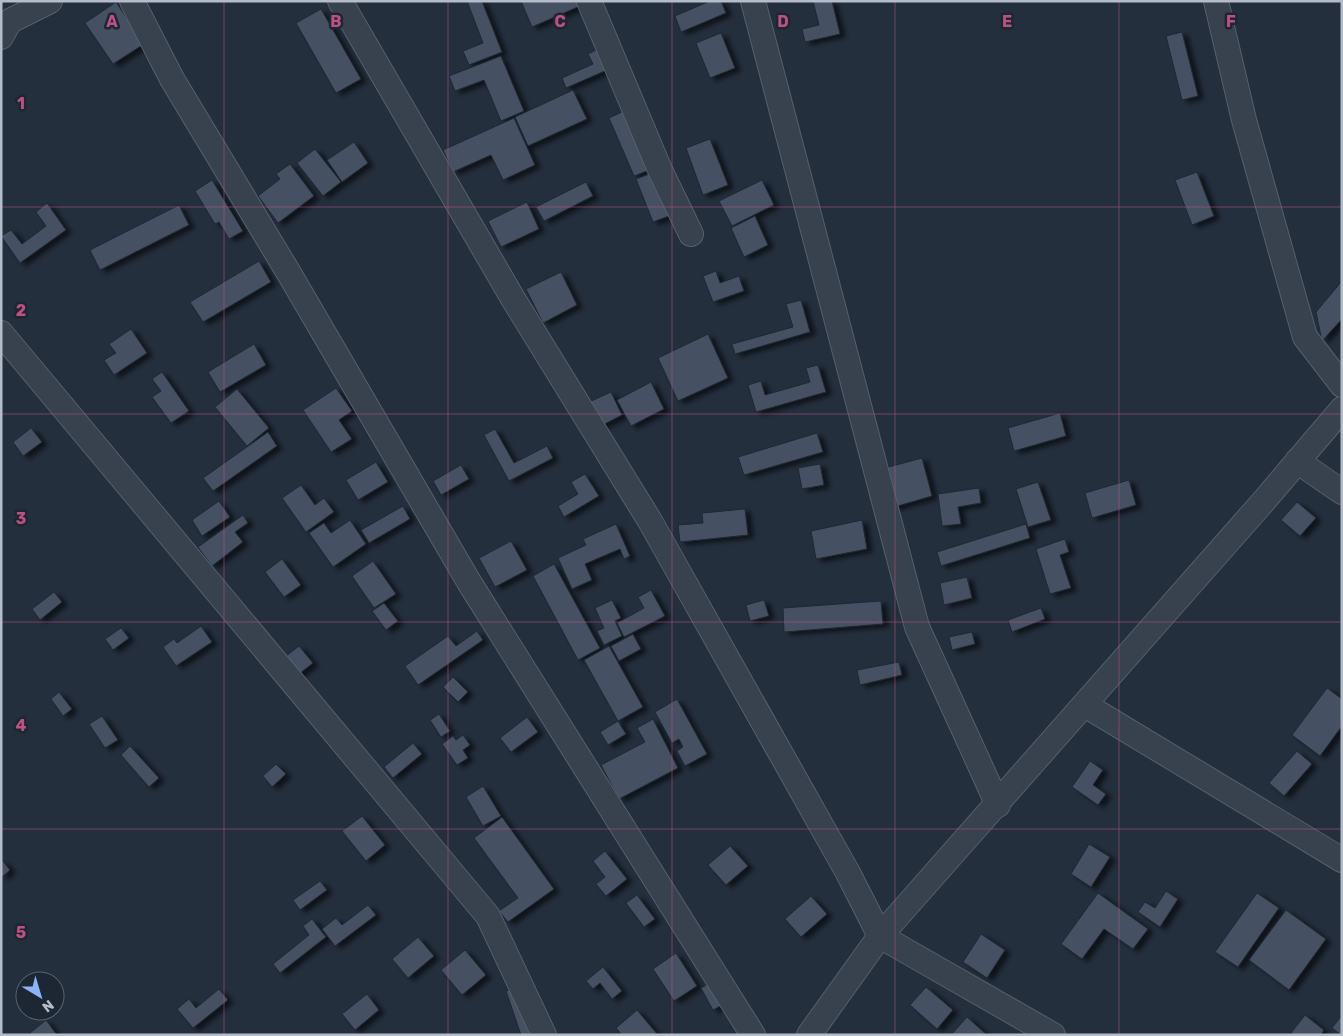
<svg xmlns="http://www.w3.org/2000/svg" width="1343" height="1036" viewBox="0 0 1343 1036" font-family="Rubik,sans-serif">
	<defs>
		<filter id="shadow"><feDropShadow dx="5.5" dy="3" stdDeviation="2.5" flood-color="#0009"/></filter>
	</defs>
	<rect width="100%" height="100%" fill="#242f3e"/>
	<g fill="#455162" stroke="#1f2835" filter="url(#shadow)">
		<polygon points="467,1 482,1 502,52 469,65 463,51 483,43"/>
		<polygon points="521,1 578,1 580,6 532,27"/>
		<polygon points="710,1 721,1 726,13 681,32 675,16"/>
		<polygon points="813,1 832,1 840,34 805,42 802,29 819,25"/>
		<polygon points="116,2 144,44 113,64 85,23"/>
		<polygon points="321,9 361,79 336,93 296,23"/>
		<polygon points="1182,32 1198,96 1182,100 1166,36"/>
		<polygon points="721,33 735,68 710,78 696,43"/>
		<polygon points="598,49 607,70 566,88 562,78 593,64 588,54"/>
		<polygon points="501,56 524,111 501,121 484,80 455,91 449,76"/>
		<polygon points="573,90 587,119 528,146 515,117"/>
		<polygon points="626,110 652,169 634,176 609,118"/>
		<polygon points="514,118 535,165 503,180 491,155 453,172 443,150"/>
		<polygon points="710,139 728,185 703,195 686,148"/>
		<polygon points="354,142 368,163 342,182 327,160"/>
		<polygon points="315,149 341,182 323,196 297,163"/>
		<polygon points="290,164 314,196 278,223 258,196 280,179 276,174"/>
		<polygon points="1197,172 1214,216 1192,225 1175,180"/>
		<polygon points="652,173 669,216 653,222 636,179"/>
		<polygon points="212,180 243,231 229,239 219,222 215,224 195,191"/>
		<polygon points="762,180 774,205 732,226 719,201"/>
		<polygon points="586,182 593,196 544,221 536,207"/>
		<polygon points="527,202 539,229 501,247 488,221"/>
		<polygon points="47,203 66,230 20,263 1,236 11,230 22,244 46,226 36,212"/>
		<polygon points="179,205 189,225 100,270 90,250"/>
		<polygon points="755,216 768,245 744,257 731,228"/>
		<polygon points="259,261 271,282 203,322 190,302"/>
		<polygon points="716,271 720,283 739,276 744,291 713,302 703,276"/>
		<polygon points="561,272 577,305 543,323 526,289"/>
		<polygon points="1342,281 1342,319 1322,341 1316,312"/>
		<polygon points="801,300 810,332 735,354 732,344 793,327 786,304"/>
		<polygon points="131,329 147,353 114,375 104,360 116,353 109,344"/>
		<polygon points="708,334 728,378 678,401 658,358"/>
		<polygon points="254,344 266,365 220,392 208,372"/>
		<polygon points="818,365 826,392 756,412 748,385 761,381 765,395 810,382 806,368"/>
		<polygon points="162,372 189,411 171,423 152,397 161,391 152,379"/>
		<polygon points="651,382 664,409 631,426 617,400"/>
		<polygon points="336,388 352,411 339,420 352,439 331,452 303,410"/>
		<polygon points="237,389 269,428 247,446 215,407"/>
		<polygon points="611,392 622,415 599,427 587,403"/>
		<polygon points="1060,413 1066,436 1014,451 1008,428"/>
		<polygon points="31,428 42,442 23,456 13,442"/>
		<polygon points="495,429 514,463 547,446 553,458 509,481 484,435"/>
		<polygon points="268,432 277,446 213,491 203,478"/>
		<polygon points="817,433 823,452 744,475 738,457"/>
		<polygon points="922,458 932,496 891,508 881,469"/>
		<polygon points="376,462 388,482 358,500 346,480"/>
		<polygon points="820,464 824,485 802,489 798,468"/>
		<polygon points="461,465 469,479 441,495 433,481"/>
		<polygon points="585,474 599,496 564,517 558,506 578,494 571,482"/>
		<polygon points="1129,480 1136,505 1092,518 1085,493"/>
		<polygon points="1038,482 1051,520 1028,527 1016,489"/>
		<polygon points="301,485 315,505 324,498 334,512 306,532 282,498"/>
		<polygon points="979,488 981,503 958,507 961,524 942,526 938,494"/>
		<polygon points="219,501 230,517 202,536 192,520"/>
		<polygon points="1297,502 1316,518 1300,536 1281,520"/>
		<polygon points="403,506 410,519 369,543 361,530"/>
		<polygon points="745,509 748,535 680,542 678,525 703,523 702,513"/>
		<polygon points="243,515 248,523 235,532 243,542 212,566 198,547"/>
		<polygon points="350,520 366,544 333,567 309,533 324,523 331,533"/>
		<polygon points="862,520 867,549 816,559 811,531"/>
		<polygon points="616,524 630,556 624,559 620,549 585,564 592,580 572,589 558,558 586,545 583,539"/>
		<polygon points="1026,524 1030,538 941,566 937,552"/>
		<polygon points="1065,539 1069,552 1060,555 1071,588 1050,594 1036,549"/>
		<polygon points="511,541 527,570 495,587 479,558"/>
		<polygon points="282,559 301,585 284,597 265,572"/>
		<polygon points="373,561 396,594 374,608 352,576"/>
		<polygon points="554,564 600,648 578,660 533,576"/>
		<polygon points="967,577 972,598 944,605 940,583"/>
		<polygon points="651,590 665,616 624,637 617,623 644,608 638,597"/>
		<polygon points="54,592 62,602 40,620 32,609"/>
		<polygon points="612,600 621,618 615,621 622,636 604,645 597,631 604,628 595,608"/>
		<polygon points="764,600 769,616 750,621 746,605"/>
		<polygon points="881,601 883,624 784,632 783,608"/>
		<polygon points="384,603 398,621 386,630 372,611"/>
		<polygon points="1041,608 1045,619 1012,632 1008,620"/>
		<polygon points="201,626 212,642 176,666 163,647 174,639 177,643"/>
		<polygon points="121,628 129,638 113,650 105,639"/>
		<polygon points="477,631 483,640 418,685 405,666 448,636 456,646"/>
		<polygon points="972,632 975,644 952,650 949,637"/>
		<polygon points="633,634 641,649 619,661 611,646"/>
		<polygon points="299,646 313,663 294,678 281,660"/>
		<polygon points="609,646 643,707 618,721 584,660"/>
		<polygon points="899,662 902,675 860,685 857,670"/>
		<polygon points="453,677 468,692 458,702 443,687"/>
		<polygon points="1327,688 1342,699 1342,726 1320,756 1292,735"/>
		<polygon points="59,692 72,709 63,716 51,699"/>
		<polygon points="677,699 707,754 685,766 677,751 683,747 679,739 672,743 655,712"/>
		<polygon points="439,714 450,731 441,737 430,720"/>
		<polygon points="102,716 118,740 105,748 89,724"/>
		<polygon points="527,717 538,732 511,752 500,738"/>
		<polygon points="653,719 678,768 619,799 601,765 645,742 637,728"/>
		<polygon points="618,721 626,734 608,745 600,732"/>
		<polygon points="463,735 470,745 463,750 468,758 457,765 442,744 453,736 456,740"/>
		<polygon points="413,743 422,754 393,778 384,767"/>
		<polygon points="130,746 159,778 149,787 121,755"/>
		<polygon points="1297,751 1312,764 1284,796 1269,783"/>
		<polygon points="1090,761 1103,770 1093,785 1106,794 1098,805 1072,787"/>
		<polygon points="276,764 286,774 272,787 263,776"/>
		<polygon points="483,786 501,816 483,826 466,797"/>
		<polygon points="362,816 385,845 366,861 342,831"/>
		<polygon points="502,817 554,889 508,922 499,911 518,898 474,838"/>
		<polygon points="1089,844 1110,857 1091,887 1071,874"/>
		<polygon points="730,846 748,866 726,885 708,865"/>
		<polygon points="605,851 627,879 606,896 596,884 605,877 593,861"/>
		<polygon points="2,860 10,870 1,878 1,861"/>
		<polygon points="320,881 327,890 300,910 293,900"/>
		<polygon points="1166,891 1178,899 1160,927 1138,912 1145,902 1155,908"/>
		<polygon points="1098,893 1148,929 1133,949 1104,929 1082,959 1061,944"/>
		<polygon points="1257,893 1279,908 1238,967 1215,952"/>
		<polygon points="637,895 655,919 644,927 626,903"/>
		<polygon points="811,896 827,914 801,937 785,919"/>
		<polygon points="368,905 376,915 335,946 322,929 336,918 342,925"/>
		<polygon points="1286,910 1326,939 1289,990 1249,960"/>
		<polygon points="312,919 326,937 280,973 273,964 309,935 303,926"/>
		<polygon points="981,934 1005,950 987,978 963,962"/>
		<polygon points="418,937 434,956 408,978 392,959"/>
		<polygon points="465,950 486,975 462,995 441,970"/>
		<polygon points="676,953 697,986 674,1001 653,969"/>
		<polygon points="603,967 622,991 612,999 600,983 593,989 586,981"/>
		<polygon points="715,980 728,1002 713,1010 701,988"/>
		<polygon points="517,987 532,1033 526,1035 521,1035 506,991"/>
		<polygon points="926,987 953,1010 937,1029 910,1005"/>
		<polygon points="219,989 228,1000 193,1028 177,1009 189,999 196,1008"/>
		<polygon points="367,994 379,1010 355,1030 342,1014"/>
		<polygon points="637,1010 658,1035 622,1035 616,1028"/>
		<polygon points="1305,1015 1324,1030 1321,1035 1294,1035 1291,1033"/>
		<polygon points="1342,1015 1342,1035 1341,1035 1332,1028"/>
		<polygon points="967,1017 987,1035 951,1035"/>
		<polygon points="46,1020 57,1035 31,1035 30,1033"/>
	</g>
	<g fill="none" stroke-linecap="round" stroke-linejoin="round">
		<g stroke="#565f6c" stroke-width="26">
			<g id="minor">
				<polyline points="132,1 172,79 290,275 469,582 753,1035"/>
				<polyline points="340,1 512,297 650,521 848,873 880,936 1053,1035"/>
				<polyline points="589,1 660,170 691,234"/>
				<polyline points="753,1 917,627 998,805"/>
				<polyline points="1216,1 1244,120 1305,337 1342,385"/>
				<polyline points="1,37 10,21 50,1"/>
				<polyline points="1,333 488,916 544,1035"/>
				<polyline points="1297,461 1342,492"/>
				<polyline points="1085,705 1342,860"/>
				<polyline points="809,1035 880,936 1262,503 1342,409"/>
			</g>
		</g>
		<use href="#minor" stroke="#38414e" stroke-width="24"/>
	</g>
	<path fill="none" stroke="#bd5182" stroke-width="1" stroke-opacity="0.55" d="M224,1V1035M448,1V1035M672,1V1035M895,1V1035M1119,1V1035M1,207H1342M1,414H1342M1,622H1342M1,829H1342"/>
	<g font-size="16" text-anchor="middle" font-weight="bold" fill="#bd5182" stroke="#1d2633" stroke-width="5" stroke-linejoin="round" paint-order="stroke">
		<text x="112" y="27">A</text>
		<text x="336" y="27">B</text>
		<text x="560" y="27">C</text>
		<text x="783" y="27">D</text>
		<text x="1007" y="27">E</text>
		<text x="1231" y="27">F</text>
		<text x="21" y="109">1</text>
		<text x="21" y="316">2</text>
		<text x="21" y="524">3</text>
		<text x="21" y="731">4</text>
		<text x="21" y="938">5</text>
	</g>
	<rect width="1343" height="1036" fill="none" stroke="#b4bcc9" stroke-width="5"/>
	<g transform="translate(40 996) rotate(142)"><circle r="24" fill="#1d2633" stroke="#59626f"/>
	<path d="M0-4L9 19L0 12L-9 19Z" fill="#8ab4f8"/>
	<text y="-8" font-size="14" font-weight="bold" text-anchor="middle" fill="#b4bcc9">N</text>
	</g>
</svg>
